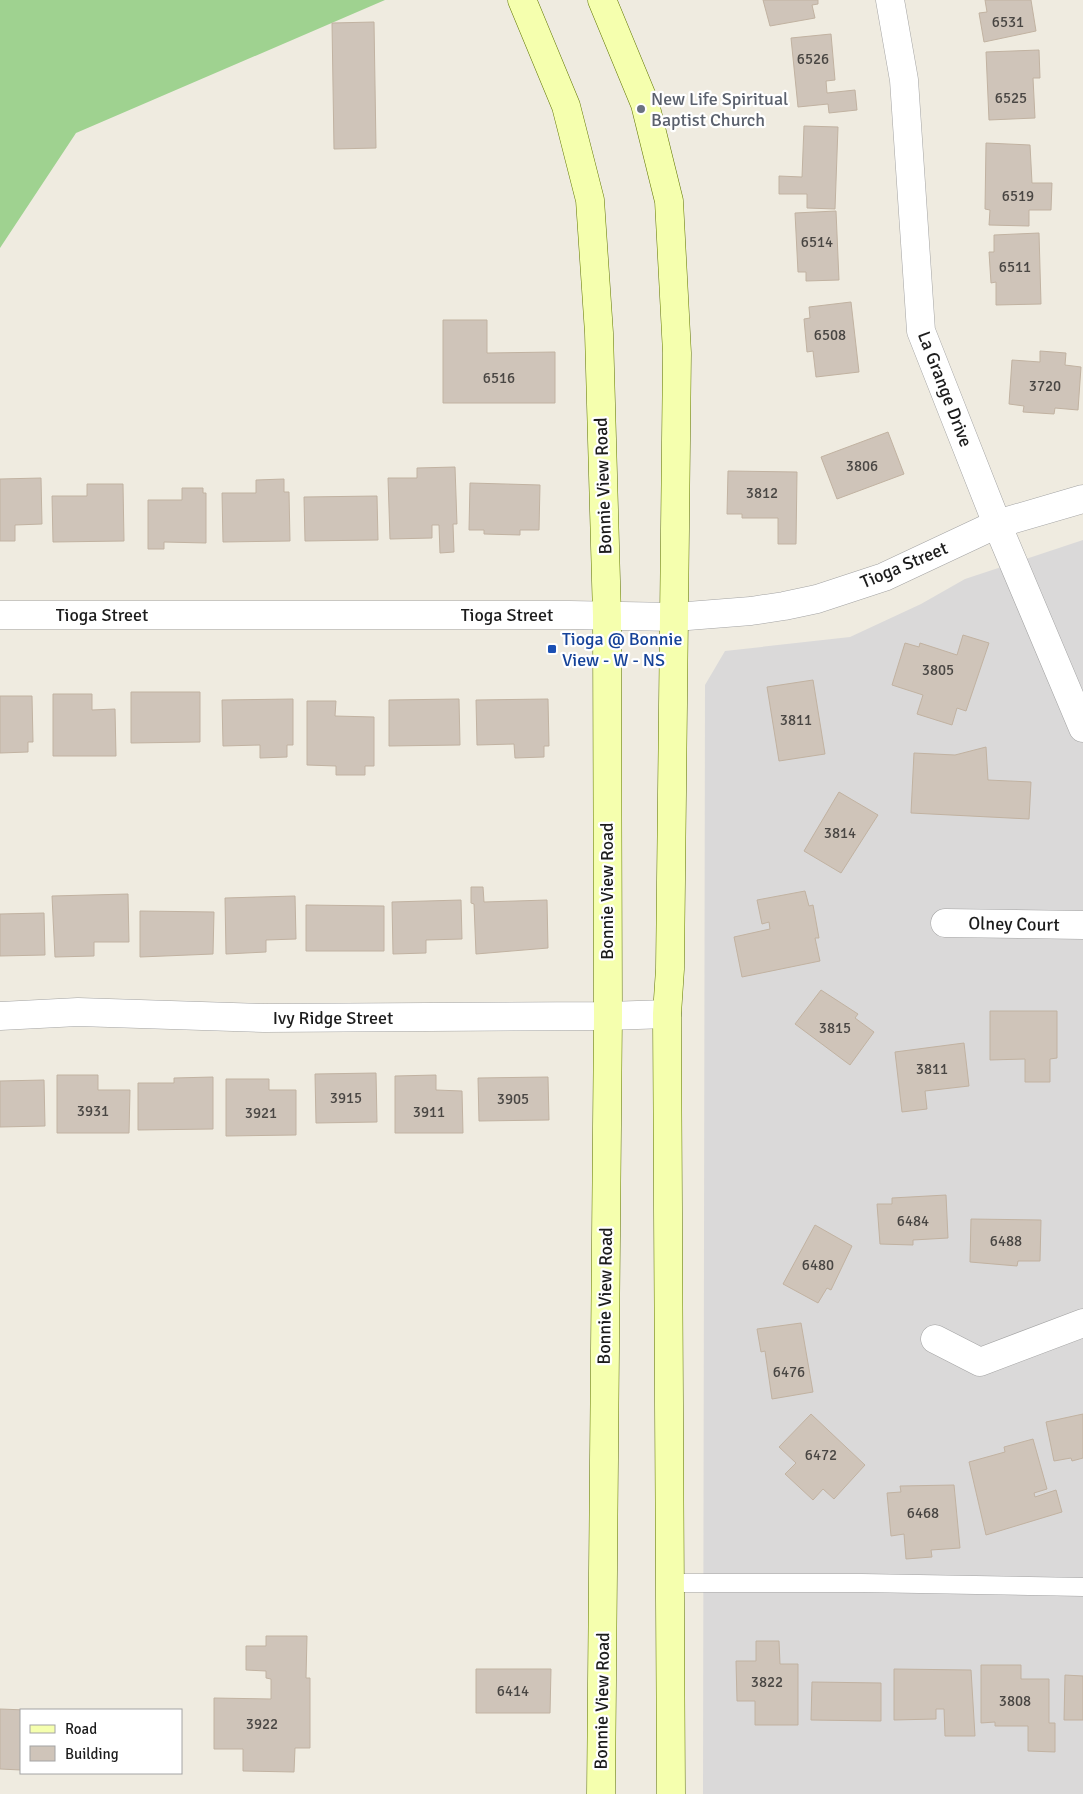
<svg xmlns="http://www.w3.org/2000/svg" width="1083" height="1794" viewBox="0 0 1083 1794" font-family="Signika,sans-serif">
	<rect width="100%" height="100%" fill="#efebe0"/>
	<polygon fill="#dad9d9" points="1083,540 1083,1794 703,1794 705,685 725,651 850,637 921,604 965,579"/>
	<polygon fill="#9fd290" points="0,0 385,0 76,133 0,248"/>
	<g fill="#cfc4b9" stroke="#c1b2a1">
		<polygon points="763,0 818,0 818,4 812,5 815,18 770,26"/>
		<polygon points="985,0 1031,0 1036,31 984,42 979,13 987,12"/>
		<polygon points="374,22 376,148 334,149 332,23"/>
		<polygon points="831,34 835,80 826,81 827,93 855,90 857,110 829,113 828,104 798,107 791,38"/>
		<polygon points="1039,50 1040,78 1033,78 1035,118 989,120 986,52"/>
		<polygon points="804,126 838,127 835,209 807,208 807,194 779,194 779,176 802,177"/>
		<polygon points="986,143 1030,145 1032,183 1052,183 1051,210 1029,210 1029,226 989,225 990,210 985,209"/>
		<polygon points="836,211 839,280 806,281 806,272 798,272 795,213"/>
		<polygon points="1039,233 1041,304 996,305 996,282 991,283 989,252 994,252 994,235"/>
		<polygon points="851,302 859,372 816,377 813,351 807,352 804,319 810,318 809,307"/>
		<polygon points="443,320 487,320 487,353 555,352 555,403 443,403"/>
		<polygon points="1040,351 1066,353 1065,365 1081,367 1078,410 1055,408 1054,414 1023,412 1024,406 1009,404 1012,360 1040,362"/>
		<polygon points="888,432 904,474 837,499 821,457"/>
		<polygon points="455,467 457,524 453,524 454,552 440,553 439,525 432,525 432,538 390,539 388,478 417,478 417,468"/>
		<polygon points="728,471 797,472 796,544 778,544 778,518 742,518 742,514 727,514"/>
		<polygon points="41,478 42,524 15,525 15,541 0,541 0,479"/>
		<polygon points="284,479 284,492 289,492 290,541 223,542 222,493 256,493 256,480"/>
		<polygon points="470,483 540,485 539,530 520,530 520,535 484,534 484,530 469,530"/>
		<polygon points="87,484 123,484 124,541 53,542 52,496 87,496"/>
		<polygon points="182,488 203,488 203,493 206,493 206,543 164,542 164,549 148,549 148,500 182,500"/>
		<polygon points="377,496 378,540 305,541 304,497"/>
		<polygon points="963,635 989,643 966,711 957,708 952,725 917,714 923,695 892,685 905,643 919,647 920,643 957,655"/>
		<polygon points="813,680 825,754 779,761 767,687"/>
		<polygon points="131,692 200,692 200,742 131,743"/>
		<polygon points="53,694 92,694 92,710 115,709 116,756 53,756"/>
		<polygon points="0,696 32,696 33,742 28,742 28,752 0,753"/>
		<polygon points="293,699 293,745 287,745 287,757 260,758 260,745 223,746 222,700"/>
		<polygon points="459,699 460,745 389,746 389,700"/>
		<polygon points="548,699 549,746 544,746 544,757 515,758 514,744 477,745 476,700"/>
		<polygon points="307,701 336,701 335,716 374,717 374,766 365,766 365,775 336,775 336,766 307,765"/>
		<polygon points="986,747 988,780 1031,782 1029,819 911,813 914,753 955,755"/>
		<polygon points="839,792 878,815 841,873 804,851"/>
		<polygon points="471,887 483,887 484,902 547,900 548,948 476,954 474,904 471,903"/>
		<polygon points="805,891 809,906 813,905 819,938 815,938 820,961 742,977 734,937 770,929 769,922 762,924 757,900"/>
		<polygon points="128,894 129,942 94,942 94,956 55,957 52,896"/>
		<polygon points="295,896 296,939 266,940 266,952 226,954 225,898"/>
		<polygon points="461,900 462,939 426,940 426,953 393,954 392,902"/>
		<polygon points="306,905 384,906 384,951 306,951"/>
		<polygon points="140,911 214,912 213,954 140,957"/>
		<polygon points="44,913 45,955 0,956 0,914"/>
		<polygon points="821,990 858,1014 855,1018 874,1032 850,1065 795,1024"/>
		<polygon points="990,1011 1057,1011 1057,1058 1050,1059 1050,1082 1025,1082 1025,1059 990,1060"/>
		<polygon points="964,1043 969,1086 925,1091 927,1109 902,1112 895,1052"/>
		<polygon points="376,1073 377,1122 316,1123 315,1074"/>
		<polygon points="57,1075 98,1075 98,1090 130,1090 129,1133 57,1133"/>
		<polygon points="436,1075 436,1090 462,1091 463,1133 395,1133 395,1076"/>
		<polygon points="213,1077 213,1129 138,1130 138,1083 174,1083 174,1078"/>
		<polygon points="548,1077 549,1120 479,1121 478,1078"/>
		<polygon points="226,1079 269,1079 269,1090 296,1090 296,1135 226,1136"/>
		<polygon points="44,1080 45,1126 0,1127 0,1081"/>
		<polygon points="946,1195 948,1238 913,1240 913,1245 880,1244 877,1204 892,1204 892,1198"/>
		<polygon points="971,1219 1041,1220 1040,1261 1018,1261 1017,1266 970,1262"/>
		<polygon points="815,1225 852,1246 831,1290 827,1288 818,1303 783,1284"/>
		<polygon points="801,1323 813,1392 772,1399 765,1351 761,1352 757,1329"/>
		<polygon points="811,1414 865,1465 834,1499 823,1489 813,1500 785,1474 796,1463 779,1447"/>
		<polygon points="1083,1414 1083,1458 1072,1461 1071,1458 1054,1461 1046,1422"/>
		<polygon points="1033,1439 1047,1489 1034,1493 1035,1497 1056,1490 1062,1512 986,1535 969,1462 1005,1452 1004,1447"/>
		<polygon points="954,1485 960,1548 931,1550 932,1557 906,1559 904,1534 891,1536 887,1493 901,1492 900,1486"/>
		<polygon points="266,1636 307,1636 306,1678 310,1678 310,1748 295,1748 294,1772 243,1771 243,1749 214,1749 214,1698 271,1699 271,1679 266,1678 266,1671 246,1670 246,1646 266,1646"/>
		<polygon points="756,1641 779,1641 780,1664 798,1664 798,1725 755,1725 755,1701 737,1701 736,1661 756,1661"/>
		<polygon points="981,1665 1021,1665 1021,1679 1049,1679 1049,1723 1055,1723 1055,1752 1028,1751 1028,1726 995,1726 995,1722 981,1723"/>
		<polygon points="476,1669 551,1669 550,1713 476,1713"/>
		<polygon points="894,1669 971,1670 975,1736 945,1736 944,1709 936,1709 936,1719 894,1720"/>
		<polygon points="1065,1675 1083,1676 1083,1720 1064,1720"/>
		<polygon points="812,1682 881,1683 881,1721 811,1720"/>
		<polygon points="0,1709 26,1710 21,1710 21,1770 0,1769"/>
	</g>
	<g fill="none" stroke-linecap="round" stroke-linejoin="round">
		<g stroke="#a3a3a3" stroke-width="19">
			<polyline id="service" points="670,1583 862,1583 1083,1587"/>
		</g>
		<g stroke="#a3a3a3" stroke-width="29">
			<g id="minor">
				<polyline points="890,0 904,80 921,331 997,524 1083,728"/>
				<polyline points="945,923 1083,925"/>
				<polyline points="0,1016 78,1012 264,1018 608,1016 667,1014"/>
				<polyline points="935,1339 980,1362 1083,1323"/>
			</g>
		</g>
		<g stroke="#a3a3a3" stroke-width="29">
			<polyline id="tertiary" points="0,615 570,615 675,617 751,611 784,606 817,599 884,577 997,524 1083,499"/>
		</g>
		<g stroke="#607600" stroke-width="29">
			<g id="secondary">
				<polyline points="522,0 566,106 590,200 599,333 607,616 608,1016 601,1794"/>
				<polyline points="602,0 645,104 669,201 677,353 670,969 667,1014 671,1794"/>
			</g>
		</g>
		<use href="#service" stroke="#fff" stroke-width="18"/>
		<use href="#minor" stroke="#fff" stroke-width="28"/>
		<use href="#tertiary" stroke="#fff" stroke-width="28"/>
		<use href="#secondary" stroke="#f5ffae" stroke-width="28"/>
	</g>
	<circle fill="#6b7280" stroke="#fff" stroke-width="2" cx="641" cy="109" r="5"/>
	<rect fill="#1a4fb4" stroke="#fff" stroke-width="2" x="547" y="644" width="10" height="10" rx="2.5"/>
	<g text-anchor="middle" stroke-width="4.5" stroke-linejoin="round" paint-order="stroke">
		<g font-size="15" fill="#494643">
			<text x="1008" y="27">6531</text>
			<text x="813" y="64">6526</text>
			<text x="1011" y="103">6525</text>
			<text x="1018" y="201">6519</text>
			<text x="817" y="247">6514</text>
			<text x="1015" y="272">6511</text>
			<text x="830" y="340">6508</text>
			<text x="499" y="383">6516</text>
			<text x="1045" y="391">3720</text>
			<text x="862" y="471">3806</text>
			<text x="762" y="498">3812</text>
			<text x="938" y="675">3805</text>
			<text x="796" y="725">3811</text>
			<text x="840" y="838">3814</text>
			<text x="835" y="1033">3815</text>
			<text x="932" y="1074">3811</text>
			<text x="346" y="1103">3915</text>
			<text x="513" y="1104">3905</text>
			<text x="93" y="1116">3931</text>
			<text x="429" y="1117">3911</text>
			<text x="261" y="1118">3921</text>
			<text x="913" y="1226">6484</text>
			<text x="1006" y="1246">6488</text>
			<text x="818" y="1270">6480</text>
			<text x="789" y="1377">6476</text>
			<text x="821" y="1460">6472</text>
			<text x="923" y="1518">6468</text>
			<text x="767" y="1687">3822</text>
			<text x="513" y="1696">6414</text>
			<text x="1015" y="1706">3808</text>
			<text x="262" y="1729">3922</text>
		</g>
		<g font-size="18" fill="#5b616d" stroke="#fff" text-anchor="start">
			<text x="651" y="105">New Life Spiritual<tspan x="651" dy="21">Baptist Church</tspan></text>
		</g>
		<g font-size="18" fill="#1c1c1c" stroke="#fff">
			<text transform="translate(945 389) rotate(69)" y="6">La Grange Drive</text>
			<text transform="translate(603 486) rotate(-92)" y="6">Bonnie View Road</text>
			<text transform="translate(904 565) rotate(-23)" y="6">Tioga Street</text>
			<text x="102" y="621">Tioga Street</text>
			<text x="507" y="621">Tioga Street</text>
			<text transform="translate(607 891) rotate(-90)" y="6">Bonnie View Road</text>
			<text transform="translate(1014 924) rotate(1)" y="6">Olney Court</text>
			<text x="333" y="1024">Ivy Ridge Street</text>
			<text transform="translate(605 1296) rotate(-89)" y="6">Bonnie View Road</text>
			<text transform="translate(602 1701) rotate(-89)" y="6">Bonnie View Road</text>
		</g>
		<g font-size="18" fill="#164399" stroke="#fff" text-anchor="start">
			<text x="562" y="645">Tioga @ Bonnie<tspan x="562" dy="21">View - W - NS</tspan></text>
		</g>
	</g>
	<rect x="20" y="1709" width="162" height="65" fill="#ffffff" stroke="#a4a4a4"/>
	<rect x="30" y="1725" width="25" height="8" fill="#f5ffae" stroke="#a4a4a4"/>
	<text x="65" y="1734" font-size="15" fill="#1c1c1c">Road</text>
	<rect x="30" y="1746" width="25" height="15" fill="#cfc4b9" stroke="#a4a4a4"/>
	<text x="65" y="1759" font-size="15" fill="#1c1c1c">Building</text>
</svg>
